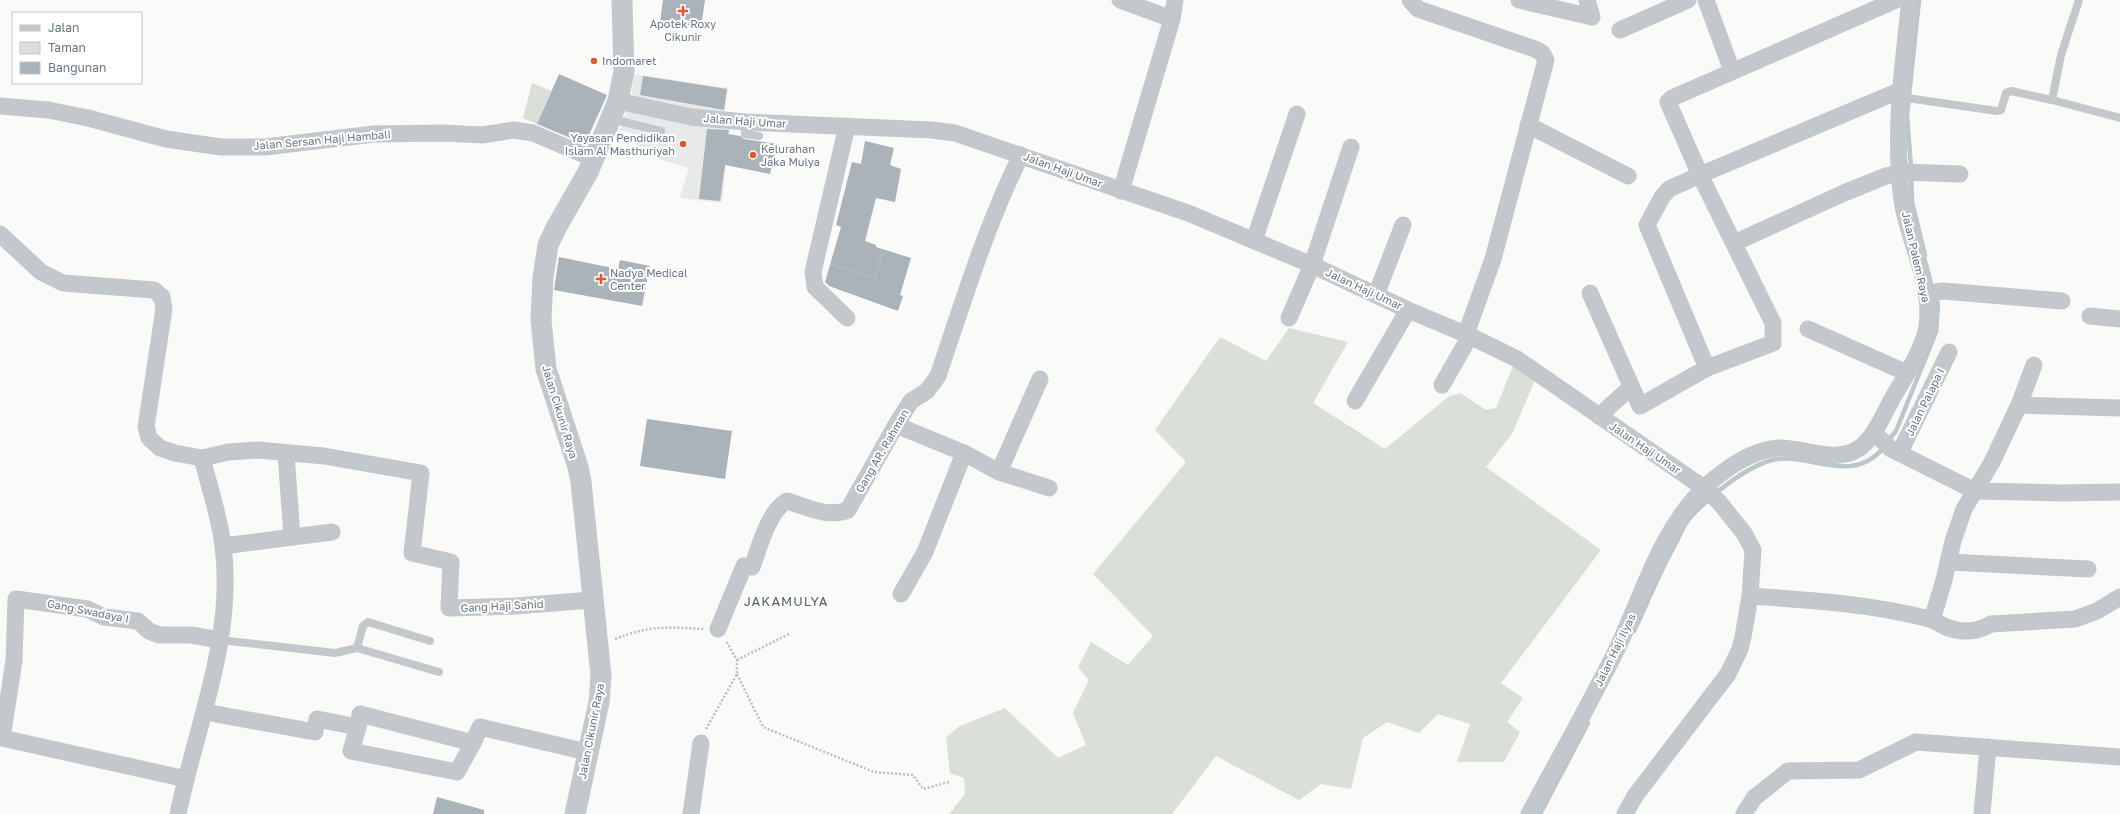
<svg xmlns="http://www.w3.org/2000/svg" width="2120" height="814" viewBox="0 0 2120 814" font-family="'Golos Text',sans-serif">
	<rect width="100%" height="100%" fill="#fafaf8"/>
	<polygon fill="#e8e9e9" points="634,74 728,88 722,126 730,129 722,203 680,198 689,168 634,152 639,135 619,130 631,101"/>
	<g fill="#dadfd7">
		<polygon points="532,83 551,91 537,124 523,118"/>
		<polygon points="1289,328 1348,342 1313,403 1385,449 1448,397 1460,393 1486,410 1496,408 1513,366 1535,380 1512,434 1486,467 1601,550 1501,683 1523,698 1507,722 1520,732 1504,762 1457,762 1470,724 1438,714 1419,733 1387,722 1363,738 1351,789 1321,784 1299,800 1216,756 1172,814 949,814 965,794 964,778 950,773 946,737 960,726 1005,708 1058,758 1086,745 1073,713 1089,680 1078,667 1091,642 1128,665 1153,636 1093,574 1186,462 1155,430 1220,337 1266,361"/>
	</g>
	<g fill="none" stroke-linecap="round" stroke-linejoin="round">
		<g stroke="#bbc7cb" stroke-width="4.5">
			<polyline points="1911,168 1907,115 1919,0"/>
			<polyline points="1911,176 1912,202 1925,255"/>
			<polyline points="1888,441 1896,431 1936,332 1938,305 1935,295"/>
			<path d="M1634,631C1648,602 1660,571 1676,543C1680,535 1683,526 1689,519C1707,498 1743,469 1769,461C1807,449 1851,488 1884,447"/>
			<polyline points="1540,814 1588,723"/>
		</g>
	</g>
	<g fill="#aab3b9">
		<polygon points="663,0 705,0 701,27 660,22"/>
		<polygon points="559,74 607,95 585,144 537,124"/>
		<polygon points="643,76 727,89 724,110 640,95"/>
		<polygon points="707,129 729,130 728,134 740,136 744,139 777,144 770,174 725,165 720,201 699,199"/>
		<polygon points="865,141 894,148 890,165 901,169 895,202 876,198 865,241 876,245 876,247 911,258 900,295 903,296 898,311 829,286 825,282 841,227 836,225 852,162 861,164"/>
		<polygon points="559,257 618,269 620,260 650,266 642,306 554,290"/>
		<polygon points="647,419 732,431 725,479 640,466"/>
		<polygon points="437,797 484,810 484,814 433,814"/>
	</g>
	<g fill="none" stroke-linecap="round" stroke-linejoin="round">
		<g stroke="#bbbfc2" stroke-width="2.5" stroke-dasharray="2 2" stroke-linecap="butt">
			<polyline points="831,265 874,278 883,254"/>
			<path d="M615,639C651,625 666,627 704,629"/>
			<polyline points="737,660 789,634"/>
			<polyline points="737,674 763,727 874,772 913,775 923,789 949,782"/>
			<polyline points="706,729 737,674 737,660 726,641"/>
		</g>
		<g stroke="#c3c8cc" stroke-width="8">
			<polyline points="1900,97 1997,111 2001,110 2006,93 2011,91 2052,100 2061,55 2079,0"/>
			<polyline points="2052,100 2120,118"/>
			<polyline points="611,119 661,131"/>
			<polyline points="746,122 745,134 759,136"/>
			<polyline points="220,640 335,653 357,648 439,672"/>
			<polyline points="357,648 363,626 368,622 430,641"/>
		</g>
		<g stroke="#c3c8cc" stroke-width="17">
			<polyline points="1120,0 1172,19"/>
			<polyline points="1410,0 1418,9 1535,49 1542,53 1546,60 1493,259 1466,334"/>
			<polyline points="1519,0 1592,17 1587,0"/>
			<polyline points="1706,0 1732,71"/>
			<polyline points="1620,30 1688,0"/>
			<polyline points="618,101 691,117 746,122 932,130 955,133 1188,213 1312,265 1408,310 1470,336 1517,359 1704,488 1719,502 1744,533 1753,550 1750,596 1743,637 1740,649 1728,674 1635,796 1625,814"/>
			<polyline points="0,106 48,110 88,118 166,139 221,147 265,147 374,134 443,133 482,135 514,130 533,133 594,159"/>
			<polyline points="1528,125 1628,176"/>
			<polyline points="847,126 813,272 815,287 847,318"/>
			<polyline points="1121,191 1172,19 1175,0"/>
			<polyline points="0,234 41,272 63,283 154,290 162,297 164,309 146,427 149,438 160,448 175,453 202,458 228,452 258,450 324,456 421,473 412,553 451,562 449,608 516,606 592,600"/>
			<polyline points="1254,241 1297,114"/>
			<polyline points="1734,243 1844,193 1886,176 1904,172 1960,174"/>
			<polyline points="1590,293 1640,406 1707,368 1773,343 1773,323 1700,175 1668,102 1672,98 1896,0"/>
			<polyline points="1926,293 1943,291 2062,301"/>
			<polyline points="1376,295 1403,225"/>
			<polyline points="2090,316 2120,319"/>
			<polyline points="1289,318 1312,265 1351,147"/>
			<polyline points="1808,329 1907,373"/>
			<polyline points="1707,368 1647,225 1662,197 1669,189 1700,175 1894,93 1901,92"/>
			<polyline points="1442,385 1470,336"/>
			<polyline points="1355,401 1408,310"/>
			<polyline points="2019,405 2120,408"/>
			<polyline points="1599,416 1631,387"/>
			<polyline points="896,425 964,453 925,552 901,594"/>
			<polyline points="1874,433 1891,449 1975,491 2061,493 2120,492"/>
			<polyline points="1900,452 1949,352"/>
			<polyline points="286,453 292,537"/>
			<polyline points="964,453 999,472 1049,488"/>
			<polyline points="999,472 1040,379"/>
			<polyline points="223,546 332,532"/>
			<polyline points="1949,562 2088,569"/>
			<path d="M1750,596C1811,600 1871,604 1930,619C1936,621 1941,625 1946,627C1961,633 1977,632 1991,624L2075,619L2097,611L2120,597"/>
			<polyline points="1932,620 1944,580 1953,541 1964,509 1992,462 2019,405 2034,365"/>
			<path d="M718,629L744,566L752,567C759,548 769,510 787,501C807,507 828,518 848,510L896,425L911,401L927,391L938,376C963,302 986,226 1021,155"/>
			<polyline points="205,712 315,732 317,719 358,727 360,714 473,743 480,727 587,752"/>
			<polyline points="358,727 351,751 457,772 473,743"/>
			<polyline points="186,779 2,738 14,661 16,599 87,609 104,617 138,621 149,631 159,635 191,635 220,640"/>
			<path d="M178,814C196,726 235,638 223,546C220,518 209,486 202,458"/>
			<polyline points="691,814 701,743"/>
			<path d="M1529,814C1558,760 1588,707 1615,653C1642,598 1659,532 1704,488C1723,470 1751,450 1778,448C1804,447 1834,464 1858,449C1874,439 1883,415 1892,399C1904,378 1920,355 1926,331C1936,285 1905,238 1901,192C1894,128 1903,64 1910,0"/>
			<polyline points="1744,814 1754,798 1788,771 1859,770 1916,742 2120,757"/>
			<polyline points="1982,814 1988,747"/>
		</g>
		<polyline stroke="#c3c8cc" stroke-width="21" points="575,814 599,702 601,675 581,482 578,467 546,369 541,320 543,278 548,245 556,228 588,172 618,101 624,71 622,0"/>
	</g>
	<g fill="#e4572e" stroke="#fff" stroke-width="1.5">
		<path d="M681 5h4v4h4v4h-4v4h-4v-4h-4v-4h4z"/>
		<circle cx="594" cy="61" r="4"/>
		<circle cx="683" cy="144" r="4"/>
		<circle cx="753" cy="155" r="4"/>
		<path d="M599 273h4v4h4v4h-4v4h-4v-4h-4v-4h4z"/>
	</g>
	<g text-anchor="middle" stroke-width="4" stroke-linejoin="round" paint-order="stroke">
		<g font-size="11" fill="#657683" stroke="#fff" text-anchor="start">
			<text x="683" y="28" text-anchor="middle">Apotek Roxy<tspan x="683" dy="13">Cikunir</tspan></text>
			<text x="602" y="65">Indomaret</text>
			<text x="675" y="142" text-anchor="end">Yayasan Pendidikan<tspan x="675" dy="13">Islam Al Masthuriyah</tspan></text>
			<text x="761" y="153">Kelurahan<tspan x="761" dy="13">Jaka Mulya</tspan></text>
			<text x="610" y="277">Nadya Medical<tspan x="610" dy="13">Center</tspan></text>
		</g>
		<g font-size="11" fill="#657683" stroke="#fff">
			<text transform="translate(745 121) rotate(4)" y="4">Jalan Haji Umar</text>
			<text transform="translate(322 140) rotate(-5)" y="4">Jalan Sersan Haji Hambali</text>
			<text transform="translate(1063 170) rotate(20)" y="4">Jalan Haji Umar</text>
			<text transform="translate(1916 257) rotate(77)" y="4">Jalan Palem Raya</text>
			<text transform="translate(1364 289) rotate(25)" y="4">Jalan Haji Umar</text>
			<text transform="translate(1925 402) rotate(-64)" y="4">Jalan Palapa I</text>
			<text transform="translate(560 412) rotate(73)" y="4">Jalan Cikunir Raya</text>
			<text transform="translate(1645 448) rotate(34)" y="4">Jalan Haji Umar</text>
			<text transform="translate(882 451) rotate(-60)" y="4">Gang AR. Rahman</text>
			<text transform="translate(502 606) rotate(-3)" y="4">Gang Haji Sahid</text>
			<text transform="translate(88 611) rotate(11)" y="4">Gang Swadaya I</text>
			<text transform="translate(1615 650) rotate(-64)" y="4">Jalan Haji Ilyas</text>
			<text transform="translate(591 731) rotate(-79)" y="4">Jalan Cikunir Raya</text>
		</g>
		<g font-size="13" letter-spacing="1" fill="#57646e" stroke="#fff">
			<text x="786" y="606">JAKAMULYA</text>
		</g>
	</g>
	<rect x="12" y="12" width="130" height="72" fill="#ffffff" stroke="#c1c8cd"/>
	<rect x="20" y="25" width="20" height="6" fill="#c3c8cc" stroke="#c1c8cd"/>
	<text x="48" y="32" font-size="12" fill="#657683">Jalan</text>
	<rect x="20" y="42" width="20" height="12" fill="#dadfd7" stroke="#c1c8cd"/>
	<text x="48" y="52" font-size="12" fill="#657683">Taman</text>
	<rect x="20" y="62" width="20" height="12" fill="#aab3b9" stroke="#c1c8cd"/>
	<text x="48" y="72" font-size="12" fill="#657683">Bangunan</text>
</svg>
